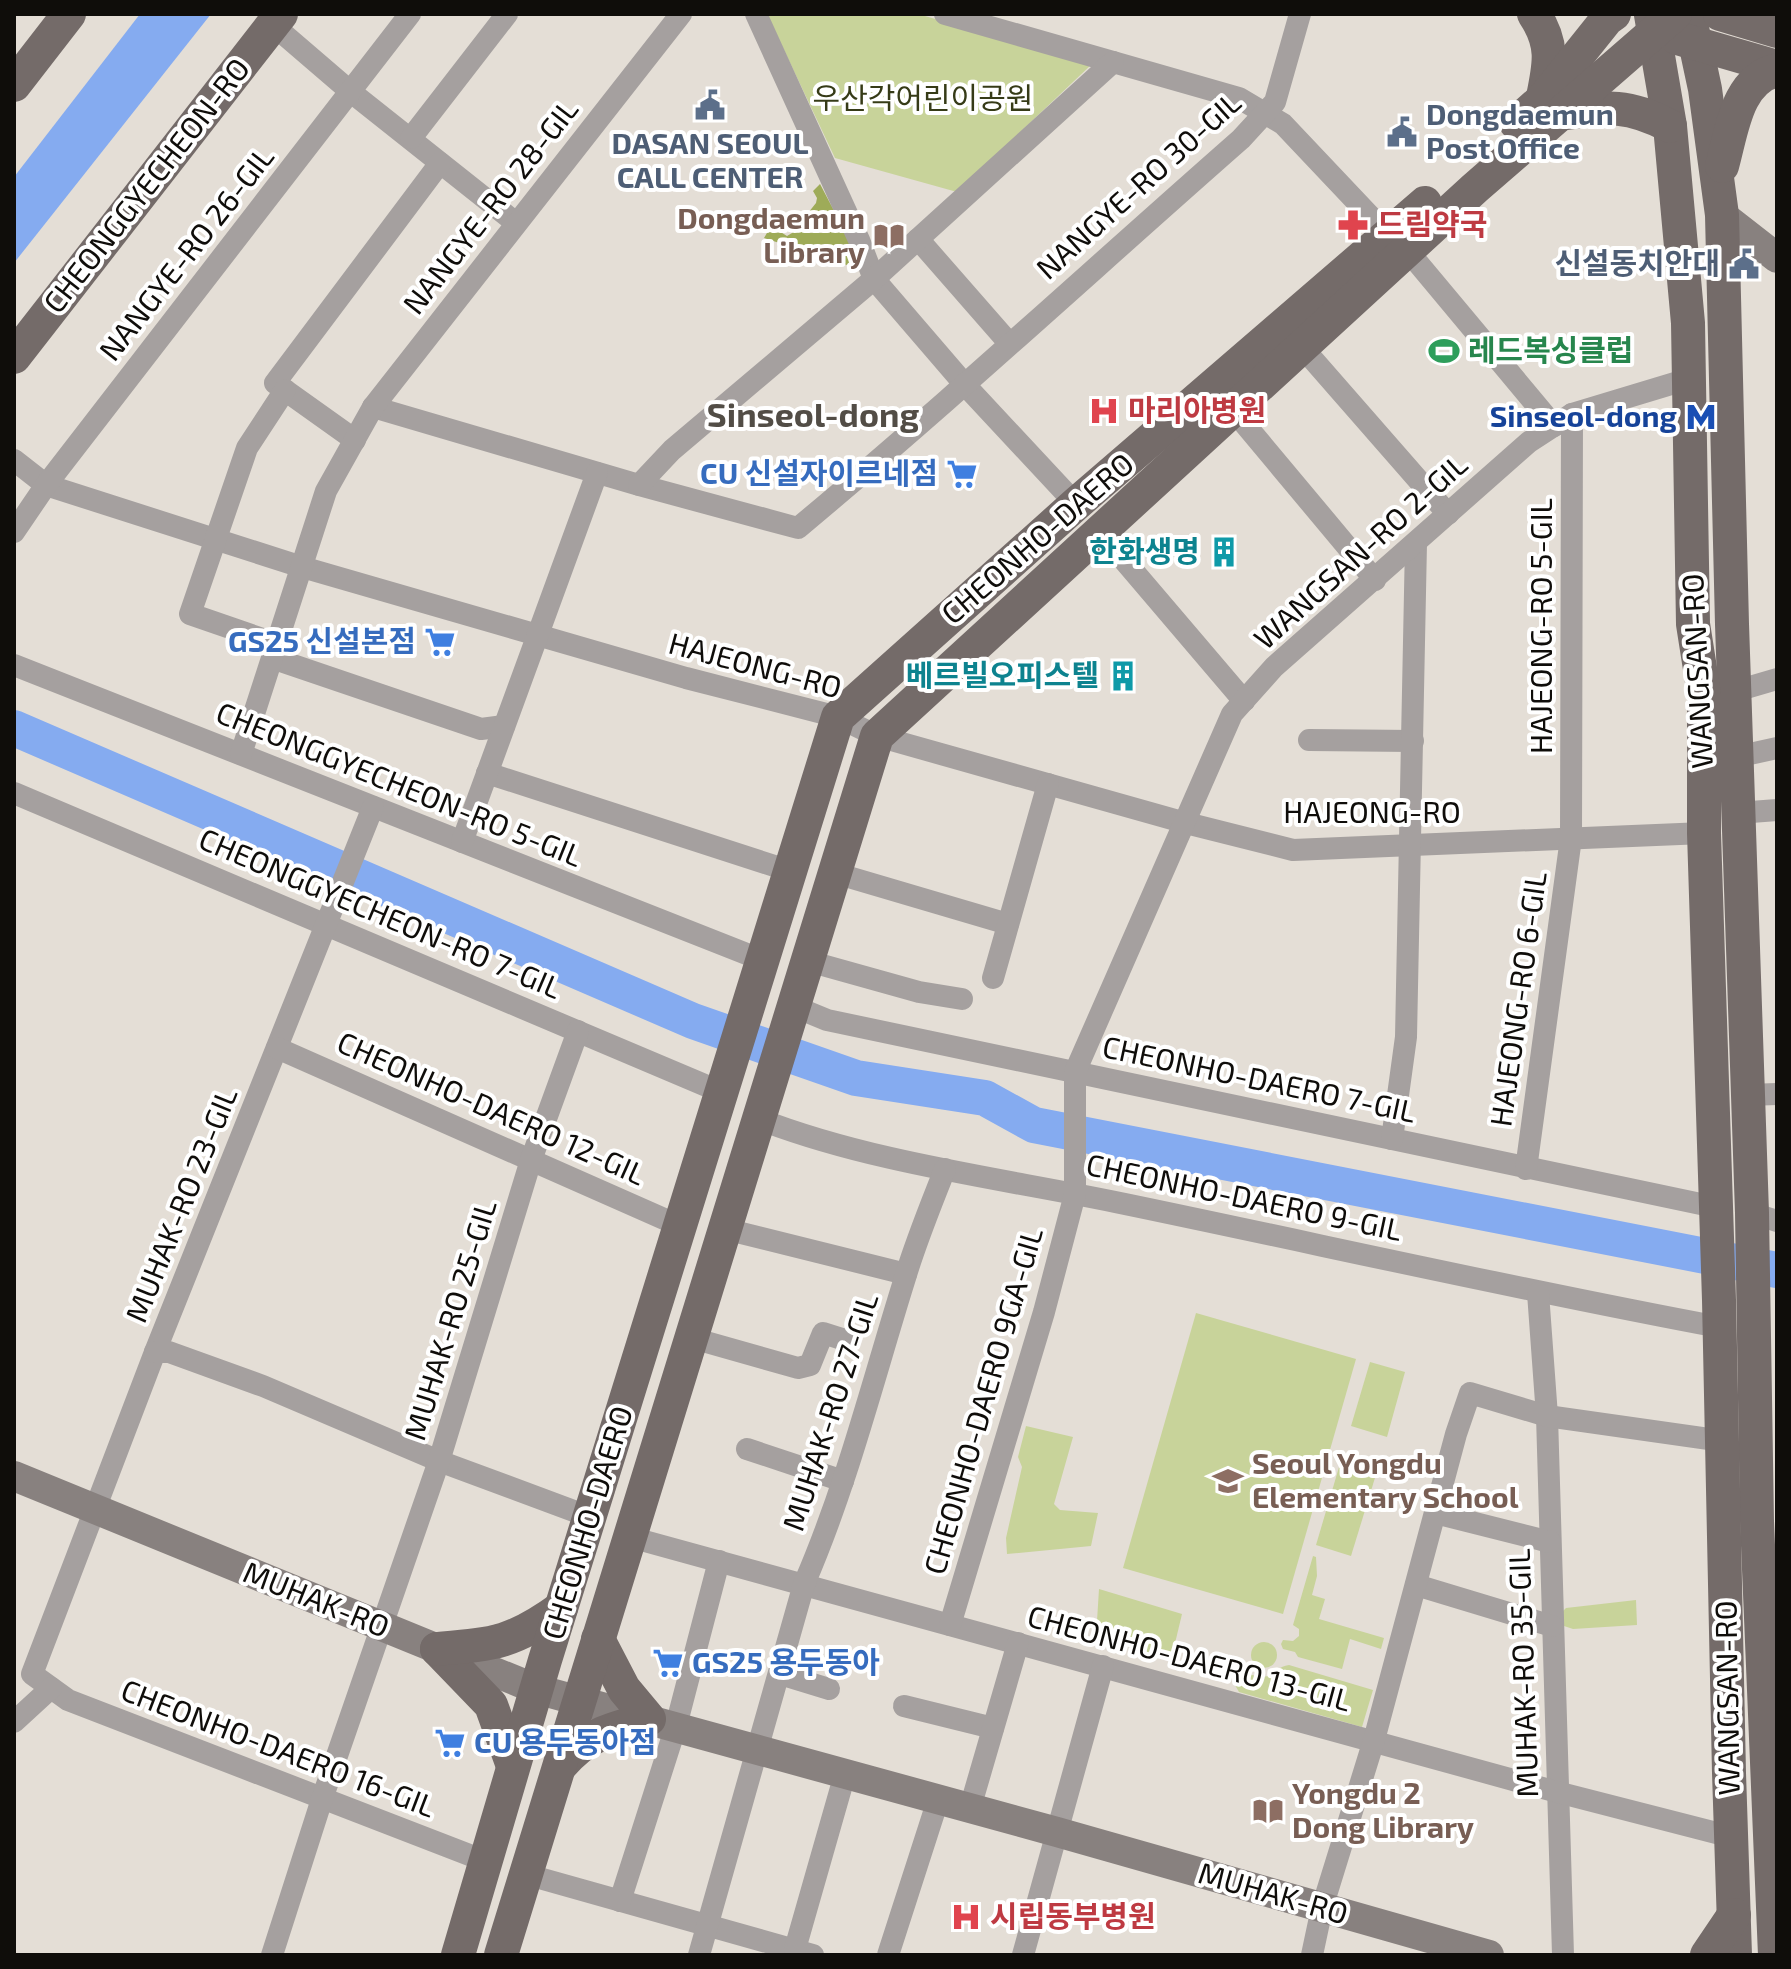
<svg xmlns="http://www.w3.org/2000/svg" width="1791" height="1969" viewBox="0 0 1791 1969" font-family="'Exo 2','Noto Sans KR',sans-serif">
	<rect width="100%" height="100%" fill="#e4ded6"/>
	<g fill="#c8d39a">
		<polygon points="767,14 918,14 1092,64 957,192 835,158"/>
		<polygon points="1196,1313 1356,1359 1283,1614 1123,1568"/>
		<polygon points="1370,1362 1405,1372 1387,1437 1351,1426"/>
		<polygon points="1026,1426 1073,1437 1054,1504 1060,1510 1098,1513 1091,1546 1007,1554 1006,1538 1022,1467 1018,1457"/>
		<polygon points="1342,1457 1378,1468 1351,1556 1316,1545"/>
		<polygon points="1313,1556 1316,1557 1317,1576 1312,1595 1325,1599 1319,1619 1384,1638 1381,1649 1350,1639 1342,1669 1298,1657 1295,1652 1283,1649 1281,1644 1283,1640 1293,1641 1299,1636 1299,1629 1293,1625"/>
		<polygon points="1099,1589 1182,1614 1171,1660 1096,1637"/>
		<polygon points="1636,1600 1637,1625 1573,1629 1564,1626 1561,1613 1566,1608"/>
		<circle cx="1264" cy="1655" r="13"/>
		<path d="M1289,1665L1373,1690L1362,1727L1239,1692L1235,1685L1249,1674C1274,1683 1271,1668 1289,1665Z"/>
	</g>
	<polygon fill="#9eab58" points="820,184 860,260 850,266 764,238 771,226 787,236 792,233 816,203 817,198 813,191"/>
	<polygon fill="#85abf0" points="140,14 211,14 14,263 14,177"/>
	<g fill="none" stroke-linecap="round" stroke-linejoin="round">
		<polyline stroke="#85abf0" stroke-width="36" points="14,728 693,1021 856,1078 985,1098 1034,1125 1777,1270"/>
		<g stroke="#a5a09f" stroke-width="22">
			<polyline points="756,14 859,240 874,279 966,386 1076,504"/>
			<polyline points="945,14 1239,98 1283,124 1388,235"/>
			<polyline points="273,25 351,92 516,223"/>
			<polyline points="411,138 507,14"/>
			<polyline points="918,239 1009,343"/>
			<polyline points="1407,250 1554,426"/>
			<polyline points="1302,347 1448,514"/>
			<path d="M373,407L639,485L798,528C949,402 1093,269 1241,139L1275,102L1300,14"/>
			<polyline points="1233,410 1375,580"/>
			<polyline points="355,440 275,383 440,163"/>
			<polyline points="14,460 46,485 302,567 686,678 838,717 877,736 1186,823 1293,850 1704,833"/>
			<polyline points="639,485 672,450 874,279 1113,62"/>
			<polyline points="14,532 46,485 410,14"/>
			<polyline points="1100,532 1244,701"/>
			<polyline points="277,644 190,614 247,448 285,390"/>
			<polyline points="272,658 481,729 504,726"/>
			<polyline points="14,665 762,960"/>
			<polyline points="1736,691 1777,679"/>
			<polyline points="1309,740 1413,741"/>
			<polyline points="241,754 326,491 373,407 681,14"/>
			<polyline points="1736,757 1777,748"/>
			<polyline points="487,773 790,871"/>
			<polyline points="14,793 721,1092"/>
			<polyline points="373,807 155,1352 32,1674 68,1700 485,1861"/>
			<polyline points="1738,813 1777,810"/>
			<polyline points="462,842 597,473"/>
			<polyline points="835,873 1008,924"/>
			<polyline points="808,961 919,992 962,999"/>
			<polyline points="993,978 1048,784"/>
			<polyline points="793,1006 827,1020 1715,1207"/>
			<polyline points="277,1048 680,1226"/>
			<polyline points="1748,1095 1777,1094"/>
			<path d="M759,1119C872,1163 1006,1179 1125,1204C1323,1245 1520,1290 1719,1327"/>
			<polyline points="1392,1139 1406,1037 1416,543"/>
			<polyline points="1526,1169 1571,838 1572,414"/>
			<polyline points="1752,1213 1777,1221"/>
			<polyline points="725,1229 906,1274"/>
			<polyline points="1538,1293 1547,1416 1563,1955"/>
			<polyline points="692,1338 798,1368 810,1365 823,1333 845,1340"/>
			<polyline points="155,1352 169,1352 263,1386 439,1461 590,1517"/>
			<polyline points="747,1449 843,1481"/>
			<polyline points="1435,1513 1550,1542"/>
			<polyline points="630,1537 1557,1792 1732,1837"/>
			<polyline points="1416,1585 1552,1626"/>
			<polyline points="950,1625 1044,1312 1075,1194 1075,1072 1232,714 1274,667 1529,442 1572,414 1688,379"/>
			<polyline points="780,1674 829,1689"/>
			<polyline points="904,1706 993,1728"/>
			<polyline points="14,1722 51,1688"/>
			<polyline points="970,1808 1018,1643"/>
			<polyline points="525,1874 813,1955"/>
			<polyline points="620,1901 676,1726 719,1561"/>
			<polyline points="795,1949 845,1774"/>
			<polyline points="272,1955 322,1799 439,1461 531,1160 578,1031"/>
			<path d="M699,1955L804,1584C847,1485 873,1380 905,1278C916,1241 931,1205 945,1169"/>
			<polyline points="888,1955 938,1800"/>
			<polyline points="1023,1955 1103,1666"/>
			<polyline points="1312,1955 1322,1908 1374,1740 1456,1434 1470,1393 1547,1416 1723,1441"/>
		</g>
		<g stroke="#88817f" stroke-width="30">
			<polyline points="1722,215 1777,258"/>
			<polyline points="14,1476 536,1689 1057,1832 1489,1955"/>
		</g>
		<g stroke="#746b69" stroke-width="34">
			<path d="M1534,14C1554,44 1550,63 1543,97"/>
			<polyline points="1689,14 1705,89 1722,215 1732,624 1752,1213 1757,1521 1775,1955"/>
			<polyline points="1720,14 1777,31"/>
			<polyline points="1651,15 1670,126 1688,323 1693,624 1704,694 1704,833 1719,1300 1729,1773 1735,1955"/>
			<polyline points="1677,38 1777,67"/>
			<polyline points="14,85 69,14"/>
			<path d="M1560,114C1607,107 1626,103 1670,126"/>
			<polyline points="1516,123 1543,99 1607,19 1614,14"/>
			<path d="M1722,166C1732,131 1736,80 1777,70"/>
			<polyline points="14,357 281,14"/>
			<polyline points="437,1649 491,1705 513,1766"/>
			<path d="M437,1649C494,1644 513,1643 561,1608"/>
			<path d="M560,1766C588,1734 610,1729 649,1719L624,1689L598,1639"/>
			<polyline points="458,1955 545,1660 838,717 1076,504 1425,203"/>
			<polyline points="501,1955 877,736 1475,188 1675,14"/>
			<polyline points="1707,1955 1734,1915"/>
		</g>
	</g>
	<defs>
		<g id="civic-bare" transform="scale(2.4)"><path d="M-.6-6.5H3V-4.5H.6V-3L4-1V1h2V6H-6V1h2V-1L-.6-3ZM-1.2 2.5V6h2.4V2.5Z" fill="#5c6f8a" stroke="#fff" stroke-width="2.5" paint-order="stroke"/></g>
		<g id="pharmacy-bare" transform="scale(2.4)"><path d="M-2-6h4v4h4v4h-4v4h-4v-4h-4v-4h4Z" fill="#e0444e" stroke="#fff" stroke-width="2.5" paint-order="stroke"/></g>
		<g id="library-bare" transform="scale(2.4)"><path d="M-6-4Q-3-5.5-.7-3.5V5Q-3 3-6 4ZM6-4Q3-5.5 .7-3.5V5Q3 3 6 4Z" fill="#8d6e63" stroke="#fff" stroke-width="2.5" paint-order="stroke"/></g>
		<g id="stadium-bare" transform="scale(2.4)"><path d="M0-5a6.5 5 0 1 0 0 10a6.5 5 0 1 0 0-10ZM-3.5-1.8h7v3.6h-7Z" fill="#2e9e5b" stroke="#fff" stroke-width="2.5" paint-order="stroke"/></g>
		<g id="hospital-bare" transform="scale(2.4)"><path d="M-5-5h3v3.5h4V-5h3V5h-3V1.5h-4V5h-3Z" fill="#e0444e" stroke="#fff" stroke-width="2.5" paint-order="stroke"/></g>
		<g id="metro-bare" transform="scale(2.4)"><path d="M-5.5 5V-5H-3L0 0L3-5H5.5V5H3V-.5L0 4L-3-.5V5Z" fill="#1a4fb4" stroke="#fff" stroke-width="2.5" paint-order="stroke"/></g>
		<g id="supermarket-bare" transform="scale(2.4)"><path d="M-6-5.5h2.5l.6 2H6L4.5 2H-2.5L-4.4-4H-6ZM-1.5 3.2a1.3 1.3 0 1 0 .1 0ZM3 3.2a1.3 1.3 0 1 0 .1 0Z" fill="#3f7fe0" stroke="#fff" stroke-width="2.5" paint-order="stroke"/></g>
		<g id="building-bare" transform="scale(2.4)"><path d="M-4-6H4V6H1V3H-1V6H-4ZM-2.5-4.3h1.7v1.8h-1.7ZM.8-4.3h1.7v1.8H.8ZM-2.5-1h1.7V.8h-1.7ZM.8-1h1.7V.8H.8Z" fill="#0f9aa8" stroke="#fff" stroke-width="2.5" paint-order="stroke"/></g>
		<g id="school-bare" transform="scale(2.4)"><path d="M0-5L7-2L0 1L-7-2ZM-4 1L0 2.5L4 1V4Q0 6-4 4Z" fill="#8d6e63" stroke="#fff" stroke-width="2.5" paint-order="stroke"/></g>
	</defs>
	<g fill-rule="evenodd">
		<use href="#civic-bare" x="710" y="105"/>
		<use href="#civic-bare" x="1402" y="132"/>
		<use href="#pharmacy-bare" x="1353" y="225"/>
		<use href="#library-bare" x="889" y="236"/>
		<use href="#civic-bare" x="1744" y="264"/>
		<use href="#stadium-bare" x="1444" y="351"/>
		<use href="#hospital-bare" x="1104" y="411"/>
		<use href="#metro-bare" x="1701" y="417"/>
		<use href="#supermarket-bare" x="962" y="474"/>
		<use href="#building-bare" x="1224" y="552"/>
		<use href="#supermarket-bare" x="440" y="642"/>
		<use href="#building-bare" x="1123" y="676"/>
		<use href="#school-bare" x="1228" y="1481"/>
		<use href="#supermarket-bare" x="668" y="1663"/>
		<use href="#supermarket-bare" x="450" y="1743"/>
		<use href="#library-bare" x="1268" y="1811"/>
		<use href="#hospital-bare" x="966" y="1917"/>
	</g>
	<g text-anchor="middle" stroke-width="8" stroke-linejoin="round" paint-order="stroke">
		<g font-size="30" fill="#363b17" stroke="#fff">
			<text x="923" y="109">우산각어린이공원</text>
		</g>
		<g font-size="30" font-weight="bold" fill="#4e5e75" stroke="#fff" text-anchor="start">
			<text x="1426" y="125">Dongdaemun<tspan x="1426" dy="34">Post Office</tspan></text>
			<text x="710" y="154" text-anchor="middle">DASAN SEOUL<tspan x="710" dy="34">CALL CENTER</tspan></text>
			<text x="1720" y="274" text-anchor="end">신설동치안대</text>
		</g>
		<g font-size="30" fill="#0f0d0a" stroke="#fff">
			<text transform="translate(147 186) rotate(-52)" y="10">CHEONGGYECHEON-RO</text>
			<text transform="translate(1139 186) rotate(-42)" y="10">NANGYE-RO 30-GIL</text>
			<text transform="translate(491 207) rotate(-52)" y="10">NANGYE-RO 28-GIL</text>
			<text transform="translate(187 254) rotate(-52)" y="10">NANGYE-RO 26-GIL</text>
			<text transform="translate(1038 539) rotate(-41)" y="10">CHEONHO-DAERO</text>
			<text transform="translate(1361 552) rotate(-42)" y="10">WANGSAN-RO 2-GIL</text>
			<text transform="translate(1542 626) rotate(-90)" y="10">HAJEONG-RO 5-GIL</text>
			<text transform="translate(755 666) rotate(15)" y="10">HAJEONG-RO</text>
			<text transform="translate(1698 671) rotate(-93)" y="10">WANGSAN-RO</text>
			<text transform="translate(399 785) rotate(22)" y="10">CHEONGGYECHEON-RO 5-GIL</text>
			<text x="1372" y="823">HAJEONG-RO</text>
			<text transform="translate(380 914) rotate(23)" y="10">CHEONGGYECHEON-RO 7-GIL</text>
			<text transform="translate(1519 999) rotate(-82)" y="10">HAJEONG-RO 6-GIL</text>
			<text transform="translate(1259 1080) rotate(12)" y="10">CHEONHO-DAERO 7-GIL</text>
			<text transform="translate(491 1109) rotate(24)" y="10">CHEONHO-DAERO 12-GIL</text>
			<text transform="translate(1244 1198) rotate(12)" y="10">CHEONHO-DAERO 9-GIL</text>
			<text transform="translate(182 1205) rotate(-68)" y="10">MUHAK-RO 23-GIL</text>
			<text transform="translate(451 1320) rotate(-73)" y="10">MUHAK-RO 25-GIL</text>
			<text transform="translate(984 1401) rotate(-74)" y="10">CHEONHO-DAERO 9GA-GIL</text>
			<text transform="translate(831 1412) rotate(-72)" y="10">MUHAK-RO 27-GIL</text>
			<text transform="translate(588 1523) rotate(-73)" y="10">CHEONHO-DAERO</text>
			<text transform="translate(316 1600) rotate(22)" y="10">MUHAK-RO</text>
			<text transform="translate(1189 1659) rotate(15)" y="10">CHEONHO-DAERO 13-GIL</text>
			<text transform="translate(1524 1673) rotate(-92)" y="10">MUHAK-RO 35-GIL</text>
			<text transform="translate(1728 1698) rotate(-91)" y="10">WANGSAN-RO</text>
			<text transform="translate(278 1749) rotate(21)" y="10">CHEONHO-DAERO 16-GIL</text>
			<text transform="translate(1273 1894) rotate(16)" y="10">MUHAK-RO</text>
		</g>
		<g font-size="30" font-weight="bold" fill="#785e54" stroke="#fff" text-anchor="start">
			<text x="865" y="229" text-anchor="end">Dongdaemun<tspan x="865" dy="34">Library</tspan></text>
			<text x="1252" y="1474">Seoul Yongdu<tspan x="1252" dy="34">Elementary School</tspan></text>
			<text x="1292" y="1804">Yongdu 2<tspan x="1292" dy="34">Dong Library</tspan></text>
		</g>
		<g font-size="30" font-weight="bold" fill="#be3a42" stroke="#fff" text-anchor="start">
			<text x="1377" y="235">드림약국</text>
			<text x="1128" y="421">마리아병원</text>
			<text x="990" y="1927">시립동부병원</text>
		</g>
		<g font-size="30" font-weight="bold" fill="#27864d" stroke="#fff" text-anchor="start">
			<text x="1468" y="361">레드복싱클럽</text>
		</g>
		<g font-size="30" font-weight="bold" fill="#164399" stroke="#fff" text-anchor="end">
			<text x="1677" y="427">Sinseol-dong</text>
		</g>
		<g font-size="30" font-weight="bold" fill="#366cbe" stroke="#fff" text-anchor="end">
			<text x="938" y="484">CU 신설자이르네점</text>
			<text x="416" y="652">GS25 신설본점</text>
			<text x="692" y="1673" text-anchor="start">GS25 용두동아</text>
			<text x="474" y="1753" text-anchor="start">CU 용두동아점</text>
		</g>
		<g font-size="30" font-weight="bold" fill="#0d838f" stroke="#fff" text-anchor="end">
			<text x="1200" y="562">한화생명</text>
			<text x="1099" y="686">베르빌오피스텔</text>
		</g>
		<g font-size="34" font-weight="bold" fill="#524d46" stroke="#fff">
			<text x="813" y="427">Sinseol-dong</text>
		</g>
	</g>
	<rect width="1791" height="1969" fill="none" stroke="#0f0d0a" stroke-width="32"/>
</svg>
